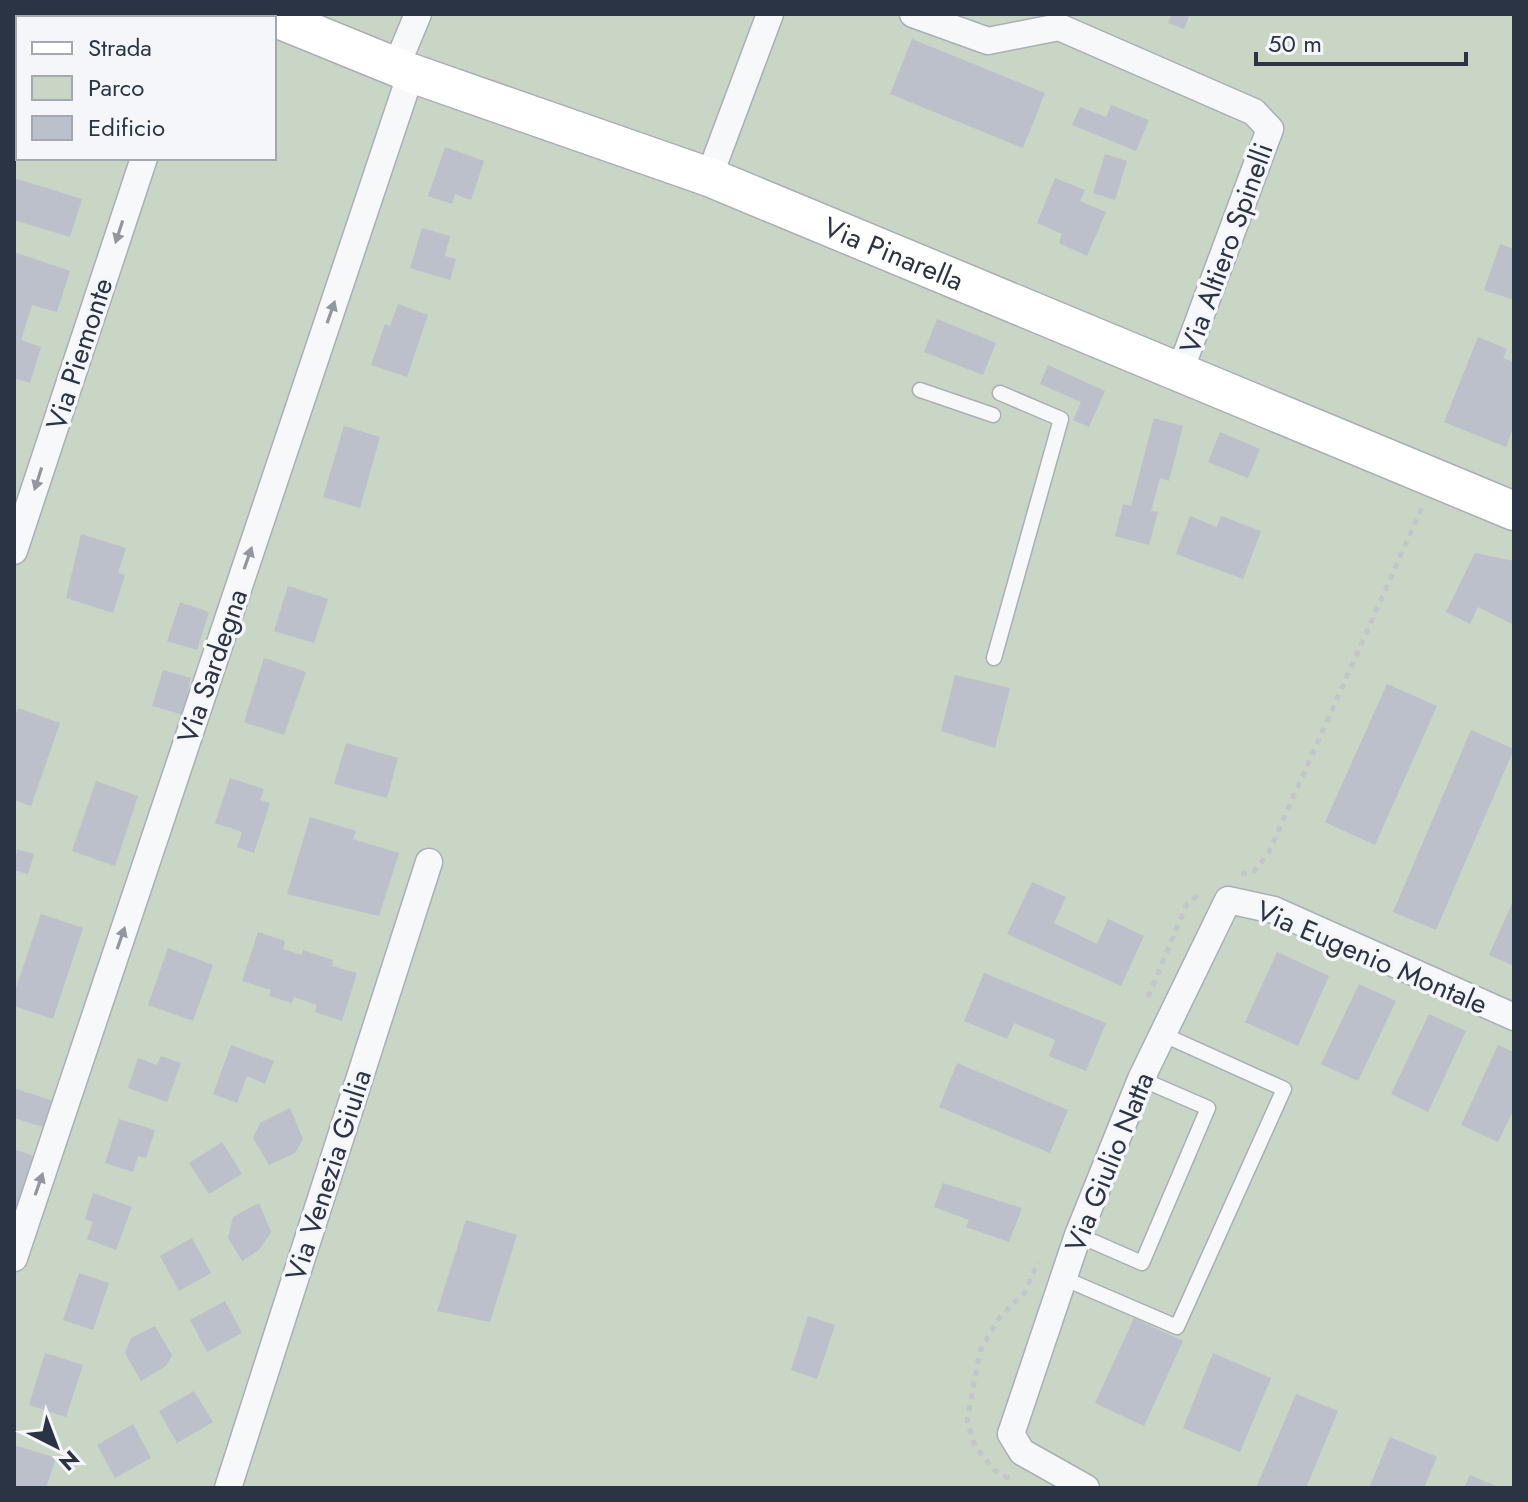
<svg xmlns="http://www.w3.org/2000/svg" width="1528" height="1502" viewBox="0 0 1528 1502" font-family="Jost,sans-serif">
	<rect width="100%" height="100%" fill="#e4e7ec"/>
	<path fill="#c9d6c5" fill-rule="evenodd" d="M14,14H1514V1488H14ZM18,18H274V158H18Z"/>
	<g fill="#bbc0ca">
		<polygon points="1172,14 1190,14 1184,29 1168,23"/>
		<polygon points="912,39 1045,93 1023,148 890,94"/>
		<polygon points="1111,105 1149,120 1136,151 1072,125 1080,107 1106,117"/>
		<polygon points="445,147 484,161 471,200 455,194 452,204 428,196"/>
		<polygon points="1105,154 1127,161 1115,200 1093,193"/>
		<polygon points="14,178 82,199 70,237 14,220"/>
		<polygon points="1055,178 1085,190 1080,201 1106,212 1087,256 1059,243 1062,234 1037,223"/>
		<polygon points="422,228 450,236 445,256 456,259 450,280 410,268"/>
		<polygon points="1500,244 1514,249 1514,300 1484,290"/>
		<polygon points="14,252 70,271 57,312 32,305 21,340 41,347 30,383 14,378"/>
		<polygon points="398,304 428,315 407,377 371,365 385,324 390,326"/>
		<polygon points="937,319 996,343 983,375 924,352"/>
		<polygon points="1478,337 1507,349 1503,358 1514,362 1514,426 1506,447 1444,422"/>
		<polygon points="1048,365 1105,391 1089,427 1073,420 1081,402 1040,384"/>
		<polygon points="1154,418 1183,426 1169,481 1160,478 1151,511 1158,512 1149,545 1115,536 1123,504 1131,506"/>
		<polygon points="344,426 380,437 360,508 323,497"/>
		<polygon points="1220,432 1260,449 1248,478 1208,462"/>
		<polygon points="1190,516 1217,527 1221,516 1261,531 1243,579 1176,554"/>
		<polygon points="81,534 126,548 118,573 125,575 113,613 66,598"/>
		<polygon points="1475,553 1514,561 1514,625 1478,607 1470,624 1446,612"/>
		<polygon points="288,586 328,599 314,643 274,631"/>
		<polygon points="180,602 209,612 197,650 167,641"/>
		<polygon points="264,658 306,672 284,735 244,722"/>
		<polygon points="163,670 191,678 187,695 192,697 187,716 152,706"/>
		<polygon points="955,675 1010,688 995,748 941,731"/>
		<polygon points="1387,684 1437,706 1375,845 1325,822"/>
		<polygon points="18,708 60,723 31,806 14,800 14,718"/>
		<polygon points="1471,730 1514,749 1436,930 1393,912"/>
		<polygon points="346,743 398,758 387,798 334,784"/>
		<polygon points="230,778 264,789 260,800 270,803 254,853 237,847 242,832 215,823"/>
		<polygon points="96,781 138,796 115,866 72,851"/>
		<polygon points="310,817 356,831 353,839 399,853 379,916 287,894"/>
		<polygon points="17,849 34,854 28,874 14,870"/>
		<polygon points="1032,882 1066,897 1054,923 1097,944 1108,919 1144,936 1121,986 1007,934"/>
		<polygon points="1514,899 1514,966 1489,955"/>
		<polygon points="41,914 83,928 53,1019 14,1006 14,994"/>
		<polygon points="258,932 285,941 283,949 302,955 303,950 333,960 332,966 357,973 342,1021 315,1012 317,1005 294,997 292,1003 269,996 271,990 242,981"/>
		<polygon points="168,948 213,965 193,1021 148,1005"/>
		<polygon points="1277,952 1329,976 1298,1046 1245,1022"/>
		<polygon points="984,973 1106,1023 1086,1071 1049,1056 1055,1040 1014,1023 1007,1039 964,1021"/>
		<polygon points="1359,984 1396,1001 1358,1081 1321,1064"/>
		<polygon points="1429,1014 1466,1031 1428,1112 1391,1094"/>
		<polygon points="231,1045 274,1061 265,1084 247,1076 237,1103 213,1094"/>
		<polygon points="1498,1045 1514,1052 1514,1109 1498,1142 1461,1125"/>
		<polygon points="161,1056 181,1063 167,1102 128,1088 138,1058 157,1065"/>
		<polygon points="957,1063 1068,1110 1050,1153 939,1107"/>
		<polygon points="14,1088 59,1103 50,1129 14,1118"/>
		<polygon points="290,1108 303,1139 295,1153 269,1165 253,1138 260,1123"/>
		<polygon points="119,1119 155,1130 146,1158 138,1156 133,1172 105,1163"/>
		<polygon points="222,1142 242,1174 209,1194 189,1163"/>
		<polygon points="14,1149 34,1156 15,1214 14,1214"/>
		<polygon points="943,1183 1022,1208 1009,1242 966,1227 969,1220 934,1207"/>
		<polygon points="93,1193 132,1207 116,1250 87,1239 93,1222 85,1219"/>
		<polygon points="259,1203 271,1232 259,1250 242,1261 228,1238 233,1217"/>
		<polygon points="466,1220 517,1235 490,1322 437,1311"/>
		<polygon points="192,1238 211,1273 179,1291 160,1256"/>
		<polygon points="79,1273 109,1283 93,1330 63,1320"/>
		<polygon points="225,1301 242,1333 207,1352 190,1320"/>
		<polygon points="808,1316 835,1325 817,1379 791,1370"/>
		<polygon points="1134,1318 1183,1341 1144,1426 1095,1403"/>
		<polygon points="155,1326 172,1355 166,1366 141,1381 125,1353 131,1338"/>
		<polygon points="45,1353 83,1365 66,1417 29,1405"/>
		<polygon points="1213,1353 1271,1378 1240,1452 1183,1428"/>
		<polygon points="194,1391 213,1422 177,1443 159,1411"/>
		<polygon points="1296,1394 1338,1411 1306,1488 1256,1488"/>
		<polygon points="133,1424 151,1458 115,1478 97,1445"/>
		<polygon points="1390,1437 1437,1457 1424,1488 1369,1488"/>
		<polygon points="14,1445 56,1458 46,1488 14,1488"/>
		<polygon points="1470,1475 1501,1488 1464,1488"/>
	</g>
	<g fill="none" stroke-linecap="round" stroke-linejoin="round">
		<g stroke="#a9aeb7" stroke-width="17">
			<g id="lane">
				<polyline points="920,390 993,415"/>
				<polyline points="994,658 1061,419 1000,393"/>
				<polyline points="1078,1235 1142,1263 1208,1108 1141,1079"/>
				<polyline points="1063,1278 1177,1327 1284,1089 1162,1034"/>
			</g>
		</g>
		<g stroke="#a9aeb7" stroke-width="29">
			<g id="street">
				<polyline points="913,14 988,41 1059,27 1254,112 1270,129 1180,371"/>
				<polyline points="190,18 191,14"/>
				<polyline points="396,67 418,14"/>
				<polyline points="709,177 770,14"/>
				<polyline points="14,551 144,158"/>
				<polyline points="14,1258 411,73"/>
				<polyline points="228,1488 429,862"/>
				<polyline points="1086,1488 1022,1452 1011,1434 1078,1235 1141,1079 1228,900 1274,910 1514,1017"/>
			</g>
		</g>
		<g stroke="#a9aeb7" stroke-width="41">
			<g id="secondary">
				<path id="s1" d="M266,14L411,73L709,177L1514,511"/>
			</g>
		</g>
		<g stroke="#c2c5cb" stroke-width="5" stroke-dasharray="6 6" stroke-linecap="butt">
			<polyline points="1241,874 1253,872 1268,854 1423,505"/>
			<polyline points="1148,997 1186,906 1200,893"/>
			<polyline points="1009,1478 994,1470 975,1446 967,1421 980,1351 999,1318 1025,1292 1038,1262"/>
		</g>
		<use href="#lane" stroke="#f7f8fa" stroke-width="14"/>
		<use href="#street" stroke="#f7f8fa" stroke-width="26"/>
		<use href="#secondary" stroke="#fff" stroke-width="38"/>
	</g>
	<defs><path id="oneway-solid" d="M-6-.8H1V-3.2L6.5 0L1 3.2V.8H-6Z" transform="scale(2)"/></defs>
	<g fill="#9196a0">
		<use href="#oneway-solid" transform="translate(119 232) rotate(108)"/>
		<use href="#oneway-solid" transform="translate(331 312) rotate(-71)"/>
		<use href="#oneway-solid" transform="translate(38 479) rotate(108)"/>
		<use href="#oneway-solid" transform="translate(248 558) rotate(-71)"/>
		<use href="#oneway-solid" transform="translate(121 938) rotate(-71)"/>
		<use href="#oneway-solid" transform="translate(39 1184) rotate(-71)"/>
	</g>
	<g text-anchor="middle" stroke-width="7" stroke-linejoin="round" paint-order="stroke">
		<g font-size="28" fill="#2b3445" stroke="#f4f6f9">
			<text transform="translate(1226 248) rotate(-70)" y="10">Via Altiero Spinelli</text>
			<text dy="10" stroke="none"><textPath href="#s1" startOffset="672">Via Pinarella</textPath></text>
			<text transform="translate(79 354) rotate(-72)" y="10">Via Piemonte</text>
			<text transform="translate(212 666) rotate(-71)" y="10">Via Sardegna</text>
			<text transform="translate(1372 957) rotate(23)" y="10">Via Eugenio Montale</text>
			<text transform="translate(1109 1162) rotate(-68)" y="10">Via Giulio Natta</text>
			<text transform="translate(328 1175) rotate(-72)" y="10">Via Venezia Giulia</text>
		</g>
	</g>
	<rect width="1528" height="1502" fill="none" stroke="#2b3445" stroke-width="32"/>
	<rect x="16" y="16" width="260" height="144" fill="#f4f6f9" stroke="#a4a8b1" stroke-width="2"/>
	<rect x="32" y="42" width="40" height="12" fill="#ffffff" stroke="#a4a8b1" stroke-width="2"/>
	<text x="88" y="56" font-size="24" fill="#2b3445">Strada</text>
	<rect x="32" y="76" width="40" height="24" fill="#c9d6c5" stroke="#a4a8b1" stroke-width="2"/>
	<text x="88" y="96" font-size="24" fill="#2b3445">Parco</text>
	<rect x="32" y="116" width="40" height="24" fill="#bbc0ca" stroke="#a4a8b1" stroke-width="2"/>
	<text x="88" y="136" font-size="24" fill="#2b3445">Edificio</text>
	<g transform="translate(56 1446) rotate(138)" stroke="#f4f6f9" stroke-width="6" paint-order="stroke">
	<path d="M0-6L14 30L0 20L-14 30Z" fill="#2b3445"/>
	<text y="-12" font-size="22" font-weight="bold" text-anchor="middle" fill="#2b3445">N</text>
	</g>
	<path d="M1256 52v12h210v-12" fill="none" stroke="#2b3445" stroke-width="4"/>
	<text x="1268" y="52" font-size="24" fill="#2b3445" stroke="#f4f6f9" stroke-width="6" paint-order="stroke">50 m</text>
</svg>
